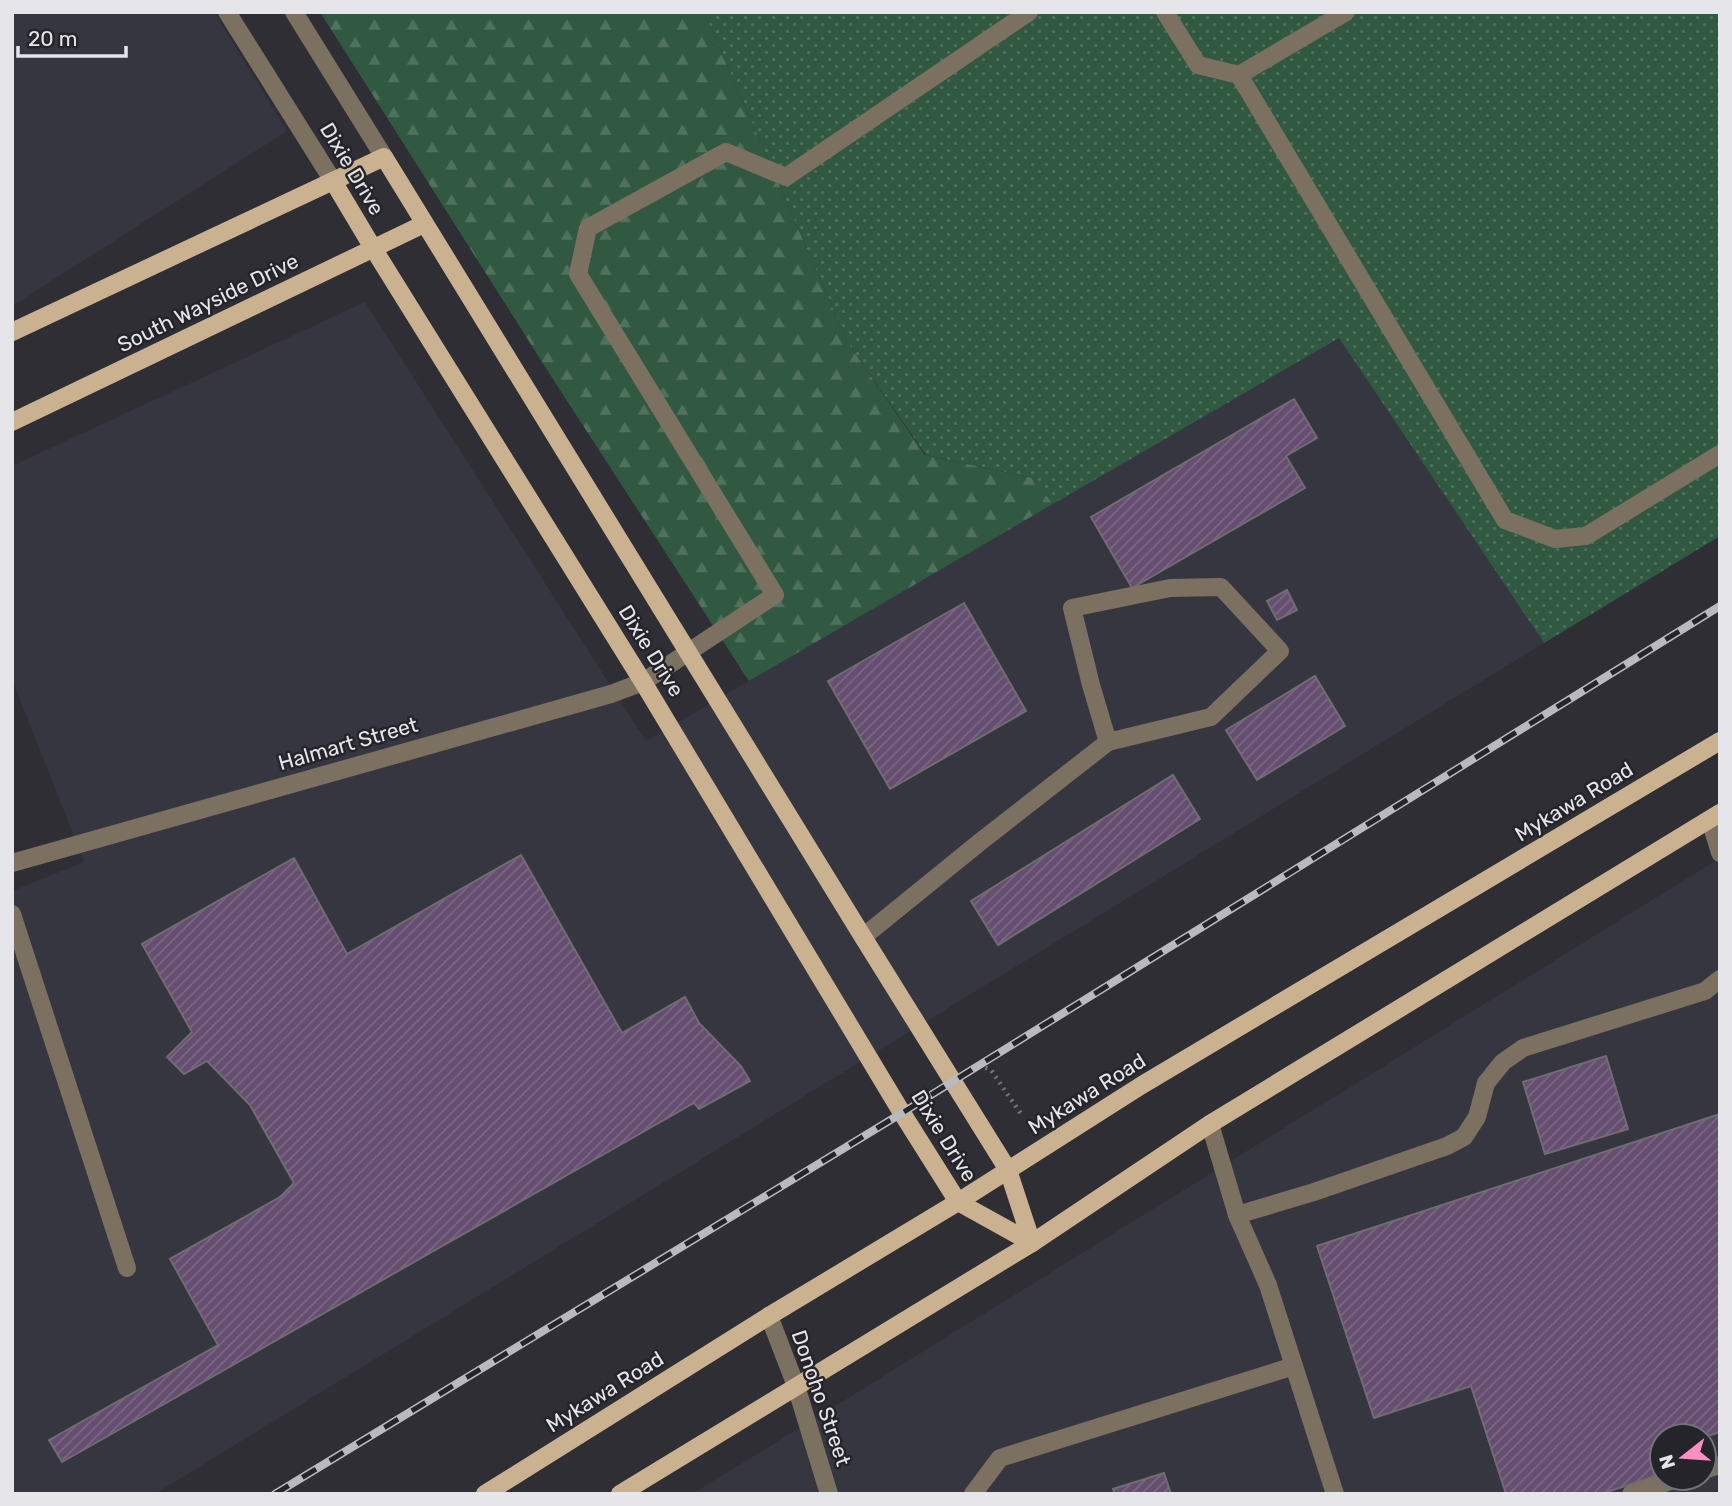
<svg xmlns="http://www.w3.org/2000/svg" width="1732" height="1506" viewBox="0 0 1732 1506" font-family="Rubik,sans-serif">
	<defs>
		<pattern id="grass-dots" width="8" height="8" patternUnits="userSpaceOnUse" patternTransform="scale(1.75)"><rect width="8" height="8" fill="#315942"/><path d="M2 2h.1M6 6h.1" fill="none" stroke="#4f715d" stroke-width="1.8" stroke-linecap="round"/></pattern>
		<pattern id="forest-firs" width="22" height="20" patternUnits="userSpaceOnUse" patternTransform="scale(1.75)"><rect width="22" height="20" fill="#315942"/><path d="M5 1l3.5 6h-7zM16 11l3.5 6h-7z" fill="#4f715d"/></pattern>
		<pattern id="building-hatch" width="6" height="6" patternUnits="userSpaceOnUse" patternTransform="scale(1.75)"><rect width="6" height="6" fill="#654e70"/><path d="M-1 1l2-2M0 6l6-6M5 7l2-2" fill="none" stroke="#7b6885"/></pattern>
	</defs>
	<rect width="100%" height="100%" fill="#2e2e34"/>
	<g fill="#363641" fill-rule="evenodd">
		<polygon points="12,12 214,12 287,131 12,306"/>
		<polygon points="365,302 646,741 1339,337 1544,643 155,1494 12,1494 12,891 84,862 12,679 12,466"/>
		<path d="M1720,858V1494H692L848,1398ZM1662,1436H1704V1478H1662Z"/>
	</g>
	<polygon fill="url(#grass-dots)" points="704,12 1720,12 1720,536 1544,643 1339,338 1053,504 1033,478 926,455 848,343"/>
	<polygon fill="url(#forest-firs)" points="320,12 704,12 848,343 925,455 1033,478 1053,504 749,681 558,387"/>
	<g fill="url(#building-hatch)" stroke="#706c72" stroke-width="2">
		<polygon points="1294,399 1317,438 1286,456 1305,488 1132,588 1091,517"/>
		<polygon points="1287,590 1297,610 1277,620 1267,601"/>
		<polygon points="964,603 1026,711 890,789 828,681"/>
		<polygon points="1315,676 1345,726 1257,780 1226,730"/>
		<polygon points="1173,775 1200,819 998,945 971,901"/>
		<polygon points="521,855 622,1033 685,997 699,1023 741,1066 750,1081 699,1109 694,1103 62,1462 49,1440 218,1345 170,1259 280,1197 294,1183 250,1105 207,1061 184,1074 167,1057 192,1032 142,944 294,858 347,954"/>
		<polygon points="1606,1056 1628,1129 1545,1154 1523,1082"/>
		<polygon points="1720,1114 1720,1432 1704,1437 1662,1436 1662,1474 1601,1494 1506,1494 1471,1386 1374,1418 1317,1246"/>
		<polygon points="1164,1473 1171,1494 1115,1494 1113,1489"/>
	</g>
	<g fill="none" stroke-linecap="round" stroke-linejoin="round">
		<polyline stroke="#747479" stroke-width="4.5" stroke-dasharray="2 5" stroke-linecap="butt" points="979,1065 991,1070 1021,1114"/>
		<g stroke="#7c7161" stroke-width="18">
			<polyline points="227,12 333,181"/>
			<polyline points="294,12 384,157"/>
			<polyline points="1165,12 1198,65 1239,75 1346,12"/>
			<polyline points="1239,75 1505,520 1555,539 1586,536 1720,454"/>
			<polygon points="1221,587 1280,651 1211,717 1108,742 1091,685 1072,608 1170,588"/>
			<polyline points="1710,820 1720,853"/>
			<polyline points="12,863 611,694 643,682 775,595 578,274 588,228 726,152 786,177 1029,12"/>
			<polyline points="12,914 127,1268"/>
			<polyline points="863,937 980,842 1108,742"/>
			<polyline points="1210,1124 1237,1215 1268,1285 1335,1494"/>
			<polyline points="1237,1215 1314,1192 1447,1146 1464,1137 1477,1117 1486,1083 1503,1062 1523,1048 1705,991 1720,979"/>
			<polyline points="769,1316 796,1386 829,1494"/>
			<polyline points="1704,1470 1720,1465"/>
			<polyline points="973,1494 1000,1458 1294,1366"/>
			<polyline points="1631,1494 1680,1478"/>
		</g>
		<g stroke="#cab291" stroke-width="18">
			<polyline points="333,181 373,248 643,682 902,1113 958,1202 1032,1243"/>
			<polyline points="12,332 384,157 863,937 1008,1170 1032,1243"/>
			<polyline points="12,422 424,224"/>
			<polyline points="485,1494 769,1316 958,1202 1142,1085 1720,741"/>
			<polyline points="620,1494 1032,1243 1210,1124 1720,813"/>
		</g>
		<g stroke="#b9b9be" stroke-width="8">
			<polyline id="rail" points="275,1494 902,1113 1720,606"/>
		</g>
		<use href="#rail" stroke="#24242a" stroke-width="5" stroke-dasharray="16" stroke-linecap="butt"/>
	</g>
	<g text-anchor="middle" stroke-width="5" stroke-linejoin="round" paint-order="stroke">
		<g font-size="21" fill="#e6e6ea" stroke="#24242a">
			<text transform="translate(352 169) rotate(59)" y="7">Dixie Drive</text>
			<text transform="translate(208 303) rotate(-26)" y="7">South Wayside Drive</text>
			<text transform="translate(651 651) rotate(58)" y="7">Dixie Drive</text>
			<text transform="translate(348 744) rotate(-16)" y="7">Halmart Street</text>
			<text transform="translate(1574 802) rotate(-31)" y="7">Mykawa Road</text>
			<text transform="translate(1087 1094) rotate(-32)" y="7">Mykawa Road</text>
			<text transform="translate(944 1136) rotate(58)" y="7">Dixie Drive</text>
			<text transform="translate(605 1392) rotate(-32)" y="7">Mykawa Road</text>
			<text transform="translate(821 1398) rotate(71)" y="7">Donoho Street</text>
		</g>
	</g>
	<rect width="1732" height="1506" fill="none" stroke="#e6e6ea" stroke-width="28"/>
	<g transform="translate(1683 1457) rotate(253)"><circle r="33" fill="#24242a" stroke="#727277" stroke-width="2"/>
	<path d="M0-5L12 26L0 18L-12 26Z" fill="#fc8fc2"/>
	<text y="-10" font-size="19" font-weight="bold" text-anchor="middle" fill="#e6e6ea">N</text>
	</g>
	<path d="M18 46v10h108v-10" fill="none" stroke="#e6e6ea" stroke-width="3.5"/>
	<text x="28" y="46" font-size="21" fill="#e6e6ea" stroke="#24242a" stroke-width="5" paint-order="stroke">20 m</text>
</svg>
